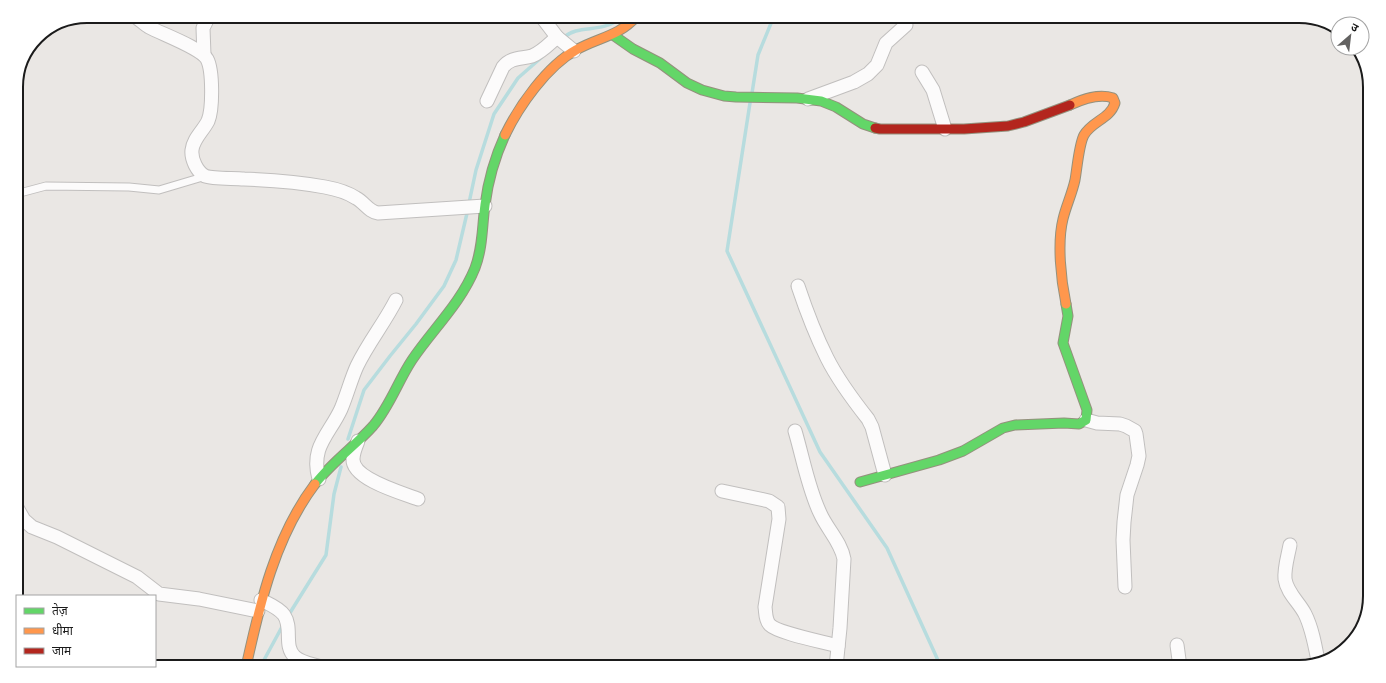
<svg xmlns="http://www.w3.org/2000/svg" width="1386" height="683" viewBox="0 0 1386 683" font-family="'PT Sans Narrow','Noto Sans Devanagari',sans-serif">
	<rect width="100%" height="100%" fill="#eae7e4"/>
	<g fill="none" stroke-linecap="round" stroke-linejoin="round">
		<g stroke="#b7dcde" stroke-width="3.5">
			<path d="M563,38C576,26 593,31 608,25C614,23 619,19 625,16"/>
			<polyline points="752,93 758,55 774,16"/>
			<polyline points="750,103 727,251 820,452 887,548 941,667"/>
			<polyline points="469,203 476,170 494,114 518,78 542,57"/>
			<polyline points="348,439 364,390 390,356 416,324 444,286 456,260 468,209"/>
			<polyline points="288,616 326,555 334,494 341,467"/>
			<polyline points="263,667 264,660 283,625"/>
		</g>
		<g stroke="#c1bfbe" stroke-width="9">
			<polyline id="lane" points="16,194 46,186 129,187 159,190 206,176"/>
		</g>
		<g stroke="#c1bfbe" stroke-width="15">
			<g id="street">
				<path d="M134,16C139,19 144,24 149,27C162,34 201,48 207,59C213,70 213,109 208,121C203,131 193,139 192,150C191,159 197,172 205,176C213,179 234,178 244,179C271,180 299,182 325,187C336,189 347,192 356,198C364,202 369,212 378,213L485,206"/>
				<polyline points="541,16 557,37 574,51"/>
				<polyline points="204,55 203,28 209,16"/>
				<polyline points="922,72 933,90 945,129"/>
				<polyline points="808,99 854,82 868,74 877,65 886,43 906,25"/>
				<path d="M487,101L503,67C511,57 521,59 532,56C542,52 549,44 557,37"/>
				<path d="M798,286C806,310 815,334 827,358C838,380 853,400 868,419L872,427L885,475"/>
				<polyline points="1086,420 1097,423 1120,424 1126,426 1135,431 1136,434 1139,456 1137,465 1127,495 1124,522 1123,540 1125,587"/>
				<path d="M795,431C803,458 808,488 820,513C827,529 841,542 844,559L840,628L836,667"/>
				<path d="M358,441C356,446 353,453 353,459C352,479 402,493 418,499"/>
				<path d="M319,479C310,447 329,435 341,409C347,395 351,379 357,366C368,343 385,322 396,300"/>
				<path d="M722,491L769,501L778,507L779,519L765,607C766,613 765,620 770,625C778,633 824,642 838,646"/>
				<polyline points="16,506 24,520 32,527 57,537 137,577 159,594 199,599 258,611"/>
				<path d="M1290,545C1288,556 1284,568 1285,579C1287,593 1299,602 1305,614C1312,628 1315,645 1318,661"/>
				<path d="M261,600C269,604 279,608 284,615C293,628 283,646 295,657C302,663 312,664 321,667"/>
				<polyline points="1177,645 1180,667"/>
			</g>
		</g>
		<g stroke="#94917d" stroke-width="11">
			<g id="fast">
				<polyline points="613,35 633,49 660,63 687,83 702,90 724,96 736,97 797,98 821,101 836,107 863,124 875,128"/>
				<polyline points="860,482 939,460 963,451 1003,428 1015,425 1064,423 1079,424 1086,420 1087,410 1063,343 1068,316 1066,304"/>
				<path d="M315,484C332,462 355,446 373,426C390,406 398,381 412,360C433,329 461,303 475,268C483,247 482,226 485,205C488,181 495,157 505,135"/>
			</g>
		</g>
		<g stroke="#94917d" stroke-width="11">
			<g id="slow">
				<path d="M505,135C519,106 547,66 576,50C599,37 618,37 637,16"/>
				<path d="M1066,304C1061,280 1057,243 1063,219C1066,206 1072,194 1075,180C1077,169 1079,144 1084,135C1092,121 1110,119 1115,103L1113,98C1099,93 1083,99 1070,105"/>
				<path d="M246,667C260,603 275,537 315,484"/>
			</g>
		</g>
		<g stroke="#94917d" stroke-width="11">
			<polyline id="jam" points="875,128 880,129 964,129 1008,126 1024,122 1070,105"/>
		</g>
		<use href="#lane" stroke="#fcfbfb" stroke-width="7"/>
		<use href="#street" stroke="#fcfbfb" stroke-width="13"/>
		<use href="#fast" stroke="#63d668" stroke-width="9"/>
		<use href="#slow" stroke="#ff974d" stroke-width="9"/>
		<use href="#jam" stroke="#b3261e" stroke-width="9"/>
	</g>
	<path d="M0 0H1386V683H0ZM87 23H1299A64 64 0 0 1 1363 87V596A64 64 0 0 1 1299 660H87A64 64 0 0 1 23 596V87A64 64 0 0 1 87 23Z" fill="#fff" fill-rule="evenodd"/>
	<path fill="none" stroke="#1b1b1b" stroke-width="2" d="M87 23H1299A64 64 0 0 1 1363 87V596A64 64 0 0 1 1299 660H87A64 64 0 0 1 23 596V87A64 64 0 0 1 87 23Z"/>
	<rect x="16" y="595" width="140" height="72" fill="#ffffff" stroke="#a4a4a4"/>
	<rect x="24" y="608" width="20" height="6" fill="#63d668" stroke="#a4a4a4"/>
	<text x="52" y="615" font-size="12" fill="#1b1b1b">तेज़</text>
	<rect x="24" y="628" width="20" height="6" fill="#ff974d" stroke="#a4a4a4"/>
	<text x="52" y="635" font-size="12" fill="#1b1b1b">धीमा</text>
	<rect x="24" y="648" width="20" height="6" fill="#b3261e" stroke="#a4a4a4"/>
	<text x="52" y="655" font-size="12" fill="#1b1b1b">जाम</text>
	<g transform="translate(1350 36) rotate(28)"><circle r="19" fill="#ffffff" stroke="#a4a4a4"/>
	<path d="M0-3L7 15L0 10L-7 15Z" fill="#636261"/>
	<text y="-6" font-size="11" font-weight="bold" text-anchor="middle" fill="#1b1b1b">उ</text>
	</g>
</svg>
